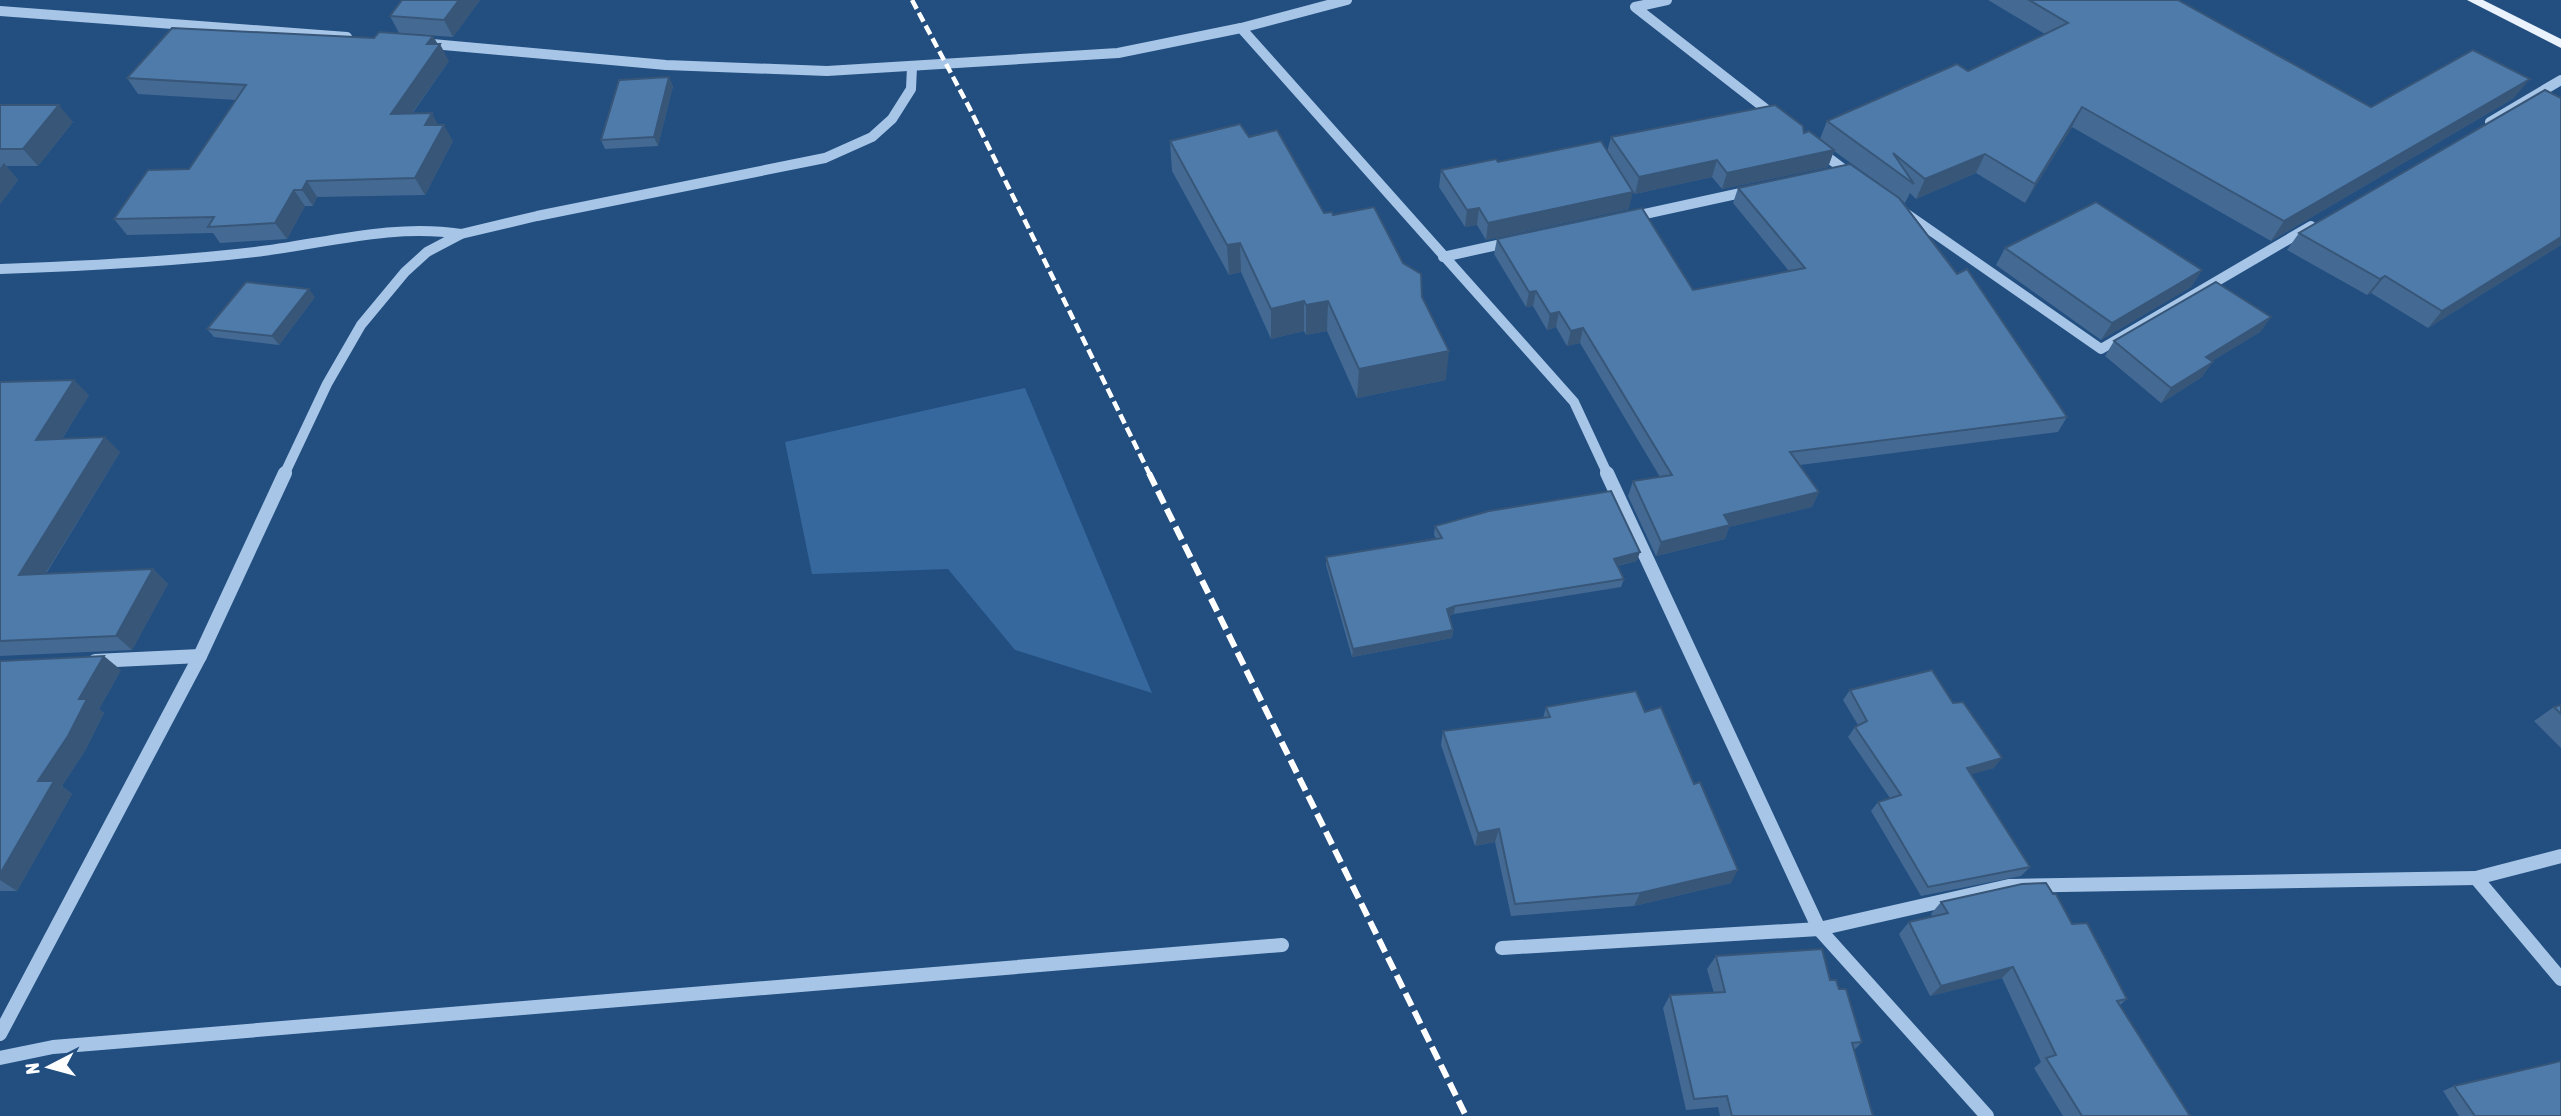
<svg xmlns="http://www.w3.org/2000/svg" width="2561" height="1116" viewBox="0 0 2561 1116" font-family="'Asap Condensed',sans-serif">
	<rect width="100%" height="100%" fill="#224e80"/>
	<polygon fill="#36689e" points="1025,388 1152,693 1015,650 948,569 812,574 785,442"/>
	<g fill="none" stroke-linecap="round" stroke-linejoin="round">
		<g stroke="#a7c6e7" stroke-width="10">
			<polyline points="1667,0 1635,7 1776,117"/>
			<polyline points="0,11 347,37"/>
			<polyline points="1241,28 1574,402 1608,475"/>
			<polyline points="421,43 666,65 827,71 1118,53 1241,28 1347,0"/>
			<polyline points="2490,122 2561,80"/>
			<polyline points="1818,150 1846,171"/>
			<polyline points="1904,212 2101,349 2311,226"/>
			<polyline points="1631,217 1750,191"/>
			<polyline points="1443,257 1511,242"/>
			<path d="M0,269C85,266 170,262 255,252C323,244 393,223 461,234"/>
			<polyline points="284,475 327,384 361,325 405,272 427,252 461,234 537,216 825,158 872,137 892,119 911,89 912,67"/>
		</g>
		<g stroke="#a7c6e7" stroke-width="14">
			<polyline points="1607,473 1819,929 1987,1116"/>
			<polyline points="95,661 200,656"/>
			<polyline points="2561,856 2476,878 2561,979"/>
			<polyline points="1502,948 1819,929 2009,886 2476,878"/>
			<polyline points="0,1034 200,656 285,473"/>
			<polyline points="0,1058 53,1047 1282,945"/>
		</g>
		<polygon fill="#e9f2fd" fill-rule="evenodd" points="2467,0 2483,0 2561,39 2561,48"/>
		<polyline stroke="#fff" stroke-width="4.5" stroke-dasharray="10 4.5" stroke-linecap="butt" points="912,0 969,107 1150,475"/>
		<polyline stroke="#fff" stroke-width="6" stroke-dasharray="14 6" stroke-linecap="butt" points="1149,473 1466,1116"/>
	</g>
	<g fill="#446a93">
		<polygon points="480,0 453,37 399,33 390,16"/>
		<polygon points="1988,0 2178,0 2371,107 2514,98 2271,241 2072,127 2025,203 1976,173 1916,199 1910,193 1905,203 1901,199 2067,417 2058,432 1800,465 1819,492 1812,507 1729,527 1725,539 1656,556 1628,496 1633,481 1660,477 1580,343 1567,346 1556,327 1547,330 1533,306 1526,307 1494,254 1497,239 1693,290 1789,271 1733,203 1738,188 1880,184 1834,151 1828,167 1722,189 1712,177 1635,194 1624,179 1629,209 1486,240 1477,225 1465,227 1439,187 1441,170 1498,162 1607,152 1611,137 1804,133 1820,139 1827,121 1968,71 2045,34"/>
		<polygon points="449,61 412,114 438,125 453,141 425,195 317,197 313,206 305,206 287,239 220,243 213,233 127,235 114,219 189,169 236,100 138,94 127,78"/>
		<polygon points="673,86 658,146 605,149 601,140"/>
		<polygon points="0,105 73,122 38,166 6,166 18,180 0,204"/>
		<polygon points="1249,137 1324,213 1333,215 1403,263 1422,297 1446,380 1357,398 1327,331 1306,335 1304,331 1271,339 1241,272 1229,275 1172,171 1170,141"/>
		<polygon points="2299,233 2561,245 2428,328 2371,293 2367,295 2287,250"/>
		<polygon points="2005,248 2202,270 2191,287 2101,340 1996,265"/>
		<polygon points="315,297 279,345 214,337 207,329"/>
		<polygon points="2271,317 2260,332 2212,361 2202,377 2161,403 2105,356 2114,341"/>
		<polygon points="0,382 89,395 62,439 120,452 46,574 153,569 168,584 132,650 0,656"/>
		<polygon points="1435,526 1637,561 1617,566 1624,579 1621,587 1454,614 1449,616 1453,630 1452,638 1352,657 1326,565 1326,557 1436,538 1434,535"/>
		<polygon points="0,661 121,670 99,709 104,713 86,749 62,786 72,794 17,891 0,891"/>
		<polygon points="1850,690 1994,768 1971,774 2030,867 2021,876 1921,896 1871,811 1878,802 1890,798 1848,737 1855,727 1858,725 1843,700"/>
		<polygon points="2561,705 2561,748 2534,721 2554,707"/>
		<polygon points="1546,707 1645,712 1731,883 1634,906 1511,916 1495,842 1475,846 1441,745 1443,731 1543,718"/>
		<polygon points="1941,902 2072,924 2127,999 2120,1005 2190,1116 2063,1116 2034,1068 2041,1062 2002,978 1930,996 1899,934 1909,922 1933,917 1931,914"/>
		<polygon points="1716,956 1830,980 1839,989 1862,1042 1854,1050 1873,1116 1720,1116 1718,1107 1686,1110 1663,1008 1670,995 1714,993 1707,969"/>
		<polygon points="2454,1086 2561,1116 2459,1116 2443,1091"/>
	</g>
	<g fill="#375678">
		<polygon points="459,0 480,0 453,37 444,20"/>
		<polygon points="433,36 439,46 440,44 449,61 400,130 391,114 427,44"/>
		<polygon points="669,77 673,86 658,146 654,137"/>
		<polygon points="2530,79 2514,98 2271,241 2284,221"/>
		<polygon points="59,105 73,122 38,166 23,149"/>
		<polygon points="2082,107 2072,127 2025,203 2035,184"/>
		<polygon points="432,113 441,130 425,125"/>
		<polygon points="444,125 453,141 425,195 415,178"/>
		<polygon points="1834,150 1828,167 1722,189 1727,173"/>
		<polygon points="1985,154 1976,173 1916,199 1925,179"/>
		<polygon points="1717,160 1712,177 1635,194 1639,177"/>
		<polygon points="4,163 18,180 0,204 0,168"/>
		<polygon points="307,181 317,197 313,206 302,190"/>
		<polygon points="294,190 305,206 287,239 275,223"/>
		<polygon points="1633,192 1629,209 1486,240 1488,223"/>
		<polygon points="1479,208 1477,225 1465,227 1467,210"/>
		<polygon points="2561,237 2561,245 2428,328 2442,311"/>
		<polygon points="1240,243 1241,272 1229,275 1227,245"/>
		<polygon points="2202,270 2191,287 2101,340 2112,323"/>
		<polygon points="2385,276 2371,293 2367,295 2380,279"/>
		<polygon points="309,289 315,297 279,345 272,336"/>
		<polygon points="1536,291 1533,306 1526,307 1529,292"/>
		<polygon points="1304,301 1304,331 1271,339 1271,309"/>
		<polygon points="1328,301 1327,331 1306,335 1306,305"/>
		<polygon points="1559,312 1556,327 1547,330 1550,314"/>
		<polygon points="2271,317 2260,332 2196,371 2206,357"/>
		<polygon points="1583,328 1580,343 1567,346 1571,331"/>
		<polygon points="1449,351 1446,380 1357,398 1359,369"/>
		<polygon points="2213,362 2202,377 2161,403 2171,388"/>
		<polygon points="74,380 89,395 52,455 36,440"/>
		<polygon points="105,437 120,452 36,589 19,575"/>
		<polygon points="1819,492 1812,507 1729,527 1725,539 1656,556 1661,542 1724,515"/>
		<polygon points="1640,552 1637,561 1611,567 1614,559"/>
		<polygon points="153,569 168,584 132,650 116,636"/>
		<polygon points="1455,606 1454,614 1446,617 1447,609"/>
		<polygon points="1453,630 1452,638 1352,657 1353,649"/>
		<polygon points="104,656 121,670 99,709 104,713 86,749 62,786 72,794 17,891 0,880 0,874 38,781 79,699"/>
		<polygon points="2002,758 1994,768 1959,778 1967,768"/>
		<polygon points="1499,829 1495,842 1475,846 1478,833"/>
		<polygon points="1738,870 1731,883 1634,906 1640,893"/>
		<polygon points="2013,967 2002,978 1930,996 1941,986"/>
	</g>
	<g fill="#4f7bab" stroke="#375678" stroke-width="2">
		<polygon points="402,0 459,0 444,20 390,16"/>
		<polygon points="2029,0 2178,0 2371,107 2473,50 2530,79 2284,221 2082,107 2035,184 1985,154 1925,179 1893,153 1914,184 1827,121 1957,64 1968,71 2068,23"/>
		<polygon points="172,28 374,38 379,32 433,36 427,44 440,44 391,114 432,113 425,125 444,125 415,178 307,181 302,190 294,190 275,223 208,227 214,217 114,219 148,170 189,169 246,85 127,78"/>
		<polygon points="669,77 654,137 601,140 619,80"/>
		<polygon points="2545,90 2561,98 2561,237 2442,311 2385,276 2380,279 2299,233"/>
		<polygon points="0,105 59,105 23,149 0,149"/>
		<polygon points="1775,105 1803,126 1804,133 1809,131 1834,150 1727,173 1717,160 1639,177 1611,137"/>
		<polygon points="1240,124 1249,137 1277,130 1324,213 1332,212 1333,215 1374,207 1403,263 1421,274 1422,297 1449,351 1359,369 1328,301 1306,305 1304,301 1271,309 1240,243 1227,245 1170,141"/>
		<polygon points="1601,141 1633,192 1488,223 1479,208 1467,210 1441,170 1496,159 1498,162"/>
		<polygon points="1850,164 1899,198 1957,274 1967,269 2067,417 1790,452 1819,492 1724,515 1730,525 1661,542 1633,481 1672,475 1583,328 1571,331 1559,312 1550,314 1536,291 1529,292 1497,239 1642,208 1693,290 1805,268 1738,188"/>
		<polygon points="2096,202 2202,270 2112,323 2005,248"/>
		<polygon points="246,282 309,289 272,336 207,329"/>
		<polygon points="2216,282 2271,317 2206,357 2213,362 2171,388 2114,341"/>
		<polygon points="74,380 36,440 105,437 19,575 153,569 116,636 0,641 0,382"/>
		<polygon points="1611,491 1640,552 1614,559 1624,579 1455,606 1447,609 1453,630 1353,649 1326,557 1442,538 1435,526 1489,511"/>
		<polygon points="104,656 79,699 87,699 68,736 38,781 54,781 0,874 0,661"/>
		<polygon points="1932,670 1953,703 1963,702 2002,758 1967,768 2030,867 1928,887 1878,802 1901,795 1855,727 1867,721 1850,690"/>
		<polygon points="1636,691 1645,712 1661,707 1694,784 1700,782 1738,870 1640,893 1515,904 1499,829 1478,833 1443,731 1550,717 1546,707"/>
		<polygon points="2561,705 2561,714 2554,707"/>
		<polygon points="2046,883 2053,894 2056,894 2072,924 2087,923 2127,999 2117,1001 2190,1116 2082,1116 2046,1058 2056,1055 2013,967 1941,986 1909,922 1948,913 1941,902 2022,884"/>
		<polygon points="1822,949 1830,980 1836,980 1839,989 1846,989 1862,1042 1852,1043 1873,1116 1732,1116 1727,1096 1694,1099 1670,995 1725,992 1716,956"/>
		<polygon points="2561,1061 2561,1116 2475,1116 2454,1086"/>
	</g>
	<g transform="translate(49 1067) rotate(264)" stroke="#224e80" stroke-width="5" paint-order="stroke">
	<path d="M0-5L12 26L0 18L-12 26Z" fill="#ffffff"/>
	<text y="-10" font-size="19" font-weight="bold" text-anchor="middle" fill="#ffffff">N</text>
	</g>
</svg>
